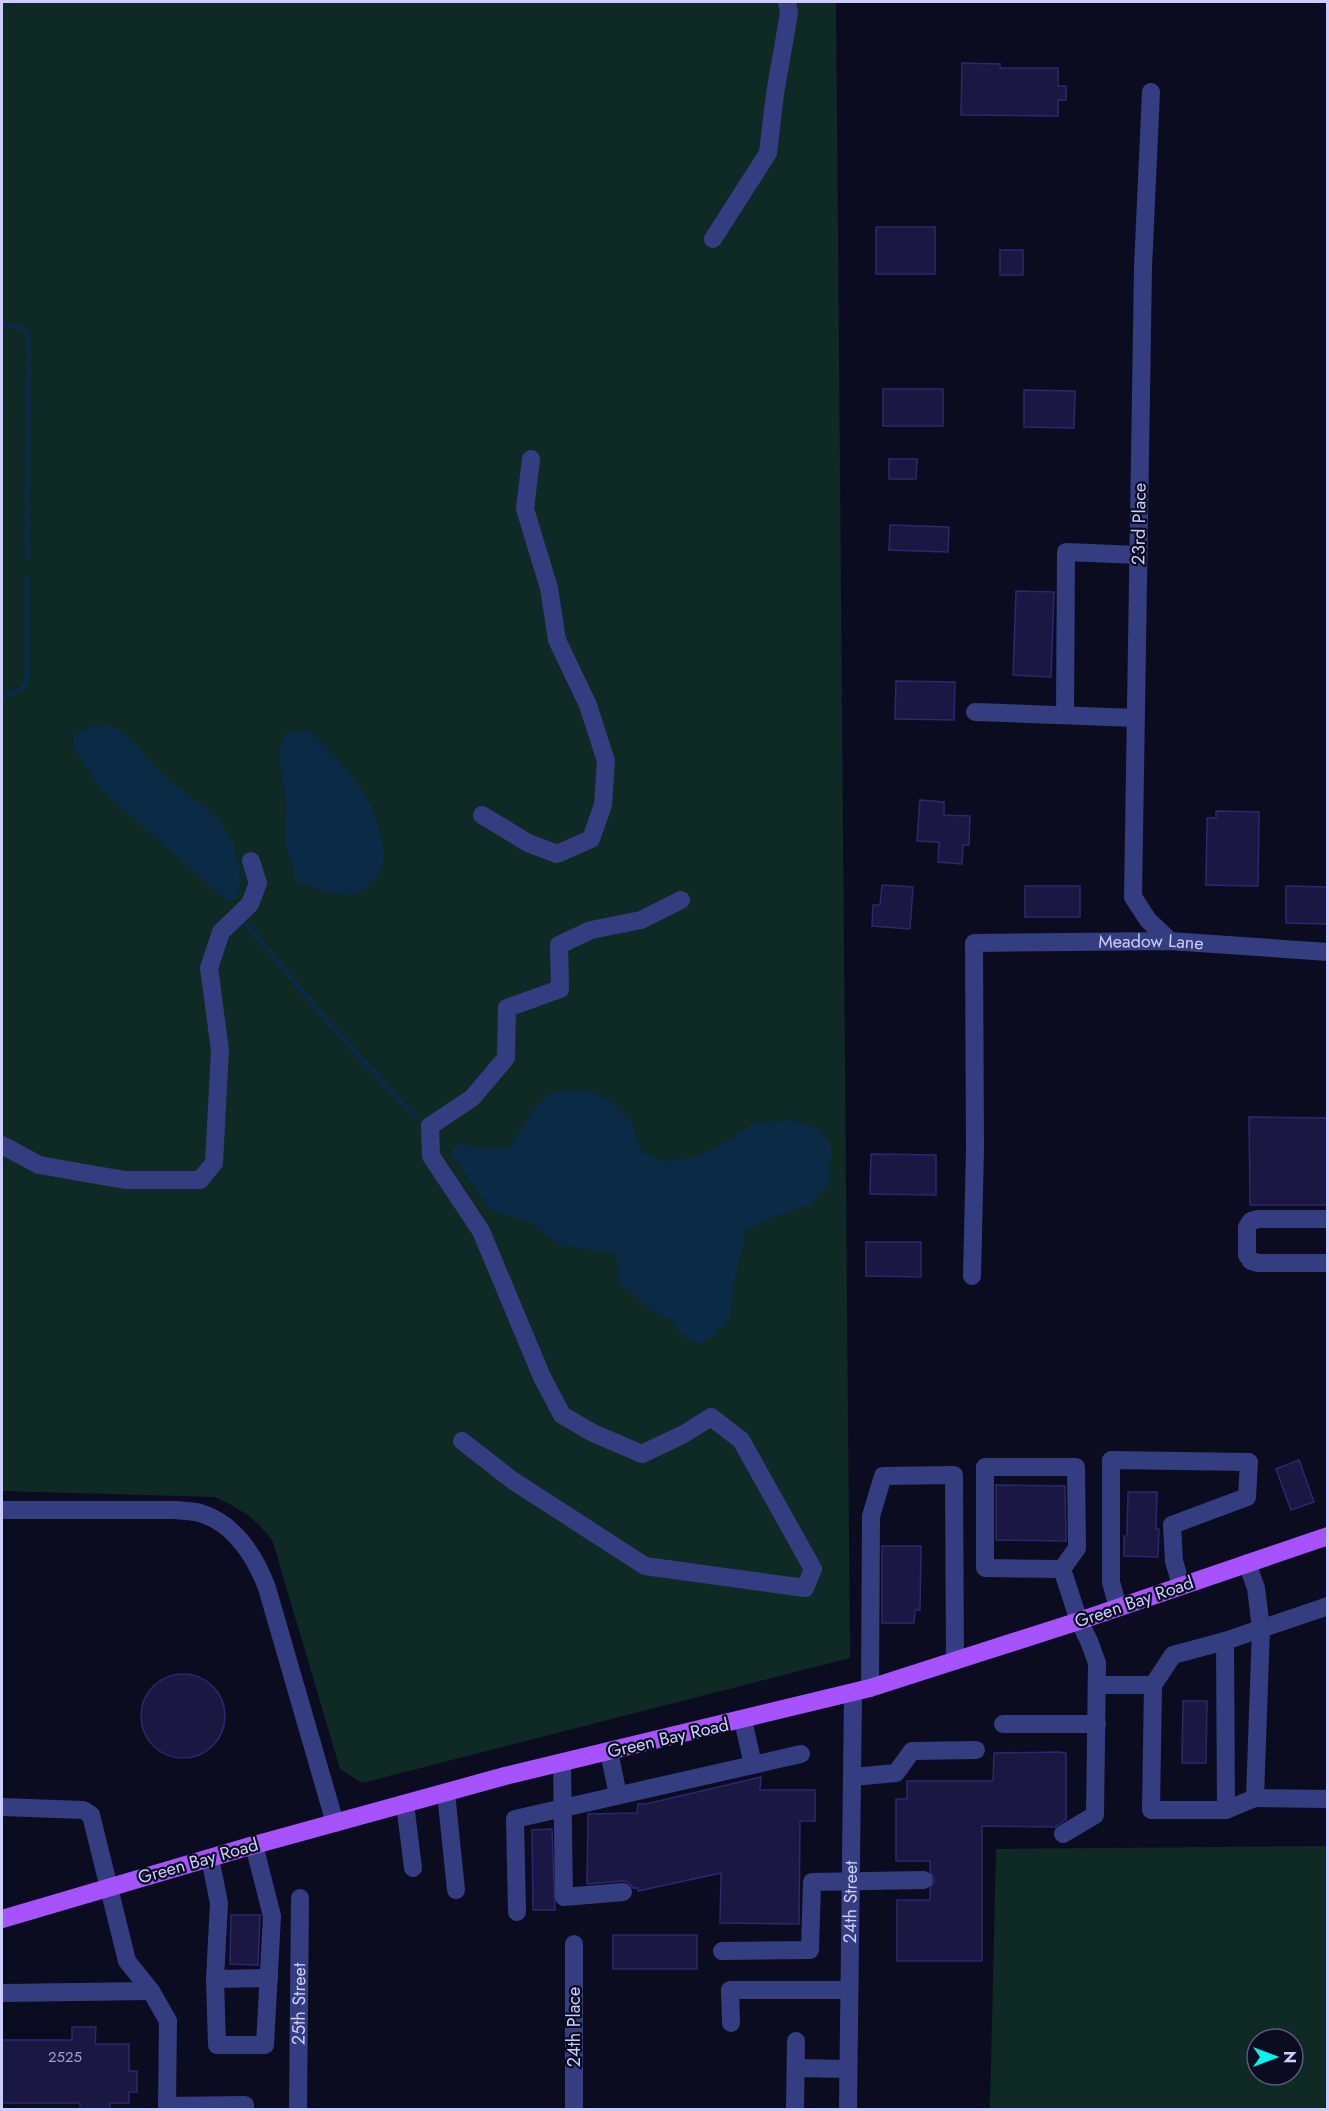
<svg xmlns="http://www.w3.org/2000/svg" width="1329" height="2111" viewBox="0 0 1329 2111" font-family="Jost,sans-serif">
	<rect width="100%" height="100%" fill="#0c0c20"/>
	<g fill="#0f2a25" fill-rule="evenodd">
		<path d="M2,2H836L850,1658L362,1783L340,1769L273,1542C255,1517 242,1510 215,1497L2,1491Z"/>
		<path d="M1327,1846V2109H990L996,1849ZM1257,2039H1293V2075H1257Z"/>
	</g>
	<g fill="#0a2a46">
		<path d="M111,725C134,738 145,758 164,775C181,791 203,803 218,820C236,840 244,872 237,898L228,902L102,790L74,749L73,736L89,727Z"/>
		<path d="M309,731C331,751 352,773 368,800C375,812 385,843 384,857C384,872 369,890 354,894C338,897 312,887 297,882L284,840L287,809L279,749L286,733Z"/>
		<polygon points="590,1090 614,1104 632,1123 641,1151 664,1162 694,1157 716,1147 756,1123 792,1120 818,1128 832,1147 828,1185 810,1205 769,1219 746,1230 735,1279 730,1320 712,1338 699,1344 684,1337 672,1321 651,1310 619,1282 616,1253 560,1246 533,1224 490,1210 451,1153 456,1143 487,1149 509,1148 536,1107 553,1091"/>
	</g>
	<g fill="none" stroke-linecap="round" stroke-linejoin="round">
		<g stroke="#0a2a46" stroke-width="5">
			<polyline points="2,324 24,328 29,337 27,556"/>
			<polyline points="2,698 21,689 27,681 27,578"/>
			<polyline points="247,925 329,1023 415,1117"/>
		</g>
	</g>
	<g fill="#1a1742" stroke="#2c286e" stroke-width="1.5">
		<polygon points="962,63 1000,64 1000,68 1058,68 1058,86 1066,86 1066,100 1058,100 1058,116 961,115"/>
		<rect x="876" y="227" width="59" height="47"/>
		<rect x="1000" y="250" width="23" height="25"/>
		<rect x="883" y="389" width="60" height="37"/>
		<polygon points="1024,390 1075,391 1074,428 1024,427"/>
		<polygon points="889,459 917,459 916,479 889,479"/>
		<polygon points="890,525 949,527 948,552 889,550"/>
		<polygon points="1016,591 1054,592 1051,677 1013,675"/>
		<polygon points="896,681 955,682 954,720 895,719"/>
		<polygon points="920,800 944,802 944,815 970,816 969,845 963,845 962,864 938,862 939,842 917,841"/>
		<polygon points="1216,811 1259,812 1258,886 1206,885 1207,818 1216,818"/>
		<polygon points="882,885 913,887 910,929 872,926 873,905 880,905"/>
		<rect x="1025" y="886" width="55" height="31"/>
		<polygon points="1286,886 1328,887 1328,924 1286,923"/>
		<polygon points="1249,1117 1328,1118 1328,1205 1250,1205"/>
		<polygon points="871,1154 936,1155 936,1195 870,1194"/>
		<polygon points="866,1242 921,1242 921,1277 866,1276"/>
		<polygon points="1299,1460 1314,1502 1291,1510 1276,1469"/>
		<polygon points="996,1485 1065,1486 1066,1541 996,1540"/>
		<polygon points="1128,1492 1157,1492 1156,1529 1159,1529 1158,1557 1124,1556 1124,1536 1127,1536"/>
		<polygon points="882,1546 921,1546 920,1610 915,1610 914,1623 882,1623"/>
		<circle cx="183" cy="1716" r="42"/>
		<polygon points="1183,1701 1207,1701 1206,1763 1182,1763"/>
		<polygon points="1058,1752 1066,1753 1066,1819 1055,1827 982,1826 982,1961 897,1961 897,1900 930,1900 930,1889 935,1880 930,1871 930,1861 896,1861 896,1799 907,1799 907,1781 993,1781 994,1753"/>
		<polygon points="761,1777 760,1790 815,1790 815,1821 800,1821 799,1924 720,1923 721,1873 638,1891 638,1888 633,1888 628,1882 623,1881 587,1884 588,1814 637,1813 638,1804 646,1804"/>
		<polygon points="552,1829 555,1910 533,1910 532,1830"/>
		<polygon points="231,1915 260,1915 258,1965 230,1964"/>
		<rect x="613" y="1935" width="84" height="34"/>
		<polygon points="72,2027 96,2027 95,2044 129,2044 129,2071 137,2071 137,2092 129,2092 129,2103 110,2103 110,2109 80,2109 80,2103 2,2103 2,2040 72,2040"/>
	</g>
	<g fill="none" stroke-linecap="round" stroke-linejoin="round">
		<g stroke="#353d81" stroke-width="18">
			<polyline points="1151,92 1143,267 1133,897 1148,920 1170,941"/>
			<polyline points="713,239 768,153 775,94 789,13 787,2"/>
			<polyline points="975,712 1136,718"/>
			<polyline points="1065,715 1066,552 1138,555"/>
			<polyline points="482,815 528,843 557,854 591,839 603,805 606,761 588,705 557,640 549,588 525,509 531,459"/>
			<polyline points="2,1145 39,1165 125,1180 200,1180 214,1163 220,1050 209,968 221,932 250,904 258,883 251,861"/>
			<polyline points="1328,1219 1258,1219 1251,1221 1247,1227 1247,1255 1251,1261 1258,1263 1328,1263"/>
			<path id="s1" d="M972,1276L975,1149L974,943L1170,941L1328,952"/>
			<polyline points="462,1441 512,1480 645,1566 805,1588 813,1569 741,1440 711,1417 684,1434 642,1454 593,1433 562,1415 542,1377 481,1231 431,1156 430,1126 472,1098 506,1058 507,1008 560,989 559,945 591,930 641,920 681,900"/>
			<polygon points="985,1467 1076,1467 1077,1548 1062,1569 985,1568"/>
			<path d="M2,1510H176C184,1511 193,1511 200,1513C234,1523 255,1556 267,1588L335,1823"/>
			<polyline points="1247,1563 1256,1588 1261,1629 1255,1798 1328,1799"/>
			<polyline points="1062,1569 1079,1621 1089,1641 1097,1663 1095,1815 1063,1834"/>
			<polyline points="1118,1607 1111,1582 1111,1460 1249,1462 1247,1497 1172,1525 1174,1561 1181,1585"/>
			<polyline points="1225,1641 1226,1810"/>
			<polyline points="1097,1685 1153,1685"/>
			<polyline points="870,1688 871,1516 883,1476 954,1475 955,1661"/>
			<polyline points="743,1720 753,1765"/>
			<polyline points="1003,1724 1097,1724"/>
			<polyline points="609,1752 618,1795"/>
			<polyline points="562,1763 564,1897 623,1892"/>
			<polyline points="853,1777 896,1773 912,1751 976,1750"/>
			<polyline points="446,1793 456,1890"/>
			<polyline points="1255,1798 1226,1810 1151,1810 1153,1685 1173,1655 1225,1641 1328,1606"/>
			<polyline points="405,1804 413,1868"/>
			<polyline points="2,1807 83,1810 91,1815 127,1961 151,1991 168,2021 167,2106 245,2105 245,2110"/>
			<polyline points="210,1858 219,1903 215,1979 217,2045 265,2045 272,1916 254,1845"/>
			<polyline points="517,1912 515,1819 801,1754"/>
			<polyline points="722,1951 810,1950 812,1882 924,1880"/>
			<polyline points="215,1979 269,1978"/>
			<polyline points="2,1993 151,1991"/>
			<polyline points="731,2023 730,1990 849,1990"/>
			<polyline points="796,2068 848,2069"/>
			<path id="s2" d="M298,2110L300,1898"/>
			<polyline points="574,2110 574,1944"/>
			<polyline points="795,2110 796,2041"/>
			<path id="s3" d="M848,2110L853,1693"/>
		</g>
		<polyline stroke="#a652ff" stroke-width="18" points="2,1919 254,1845 505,1776 870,1688 1079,1621 1328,1536"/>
	</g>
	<g text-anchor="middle" stroke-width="4.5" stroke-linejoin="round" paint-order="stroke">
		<g font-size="15" fill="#9f9fd0">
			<text x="65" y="2062">2525</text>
		</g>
		<g font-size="18" fill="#cbccff" stroke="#0c0c20">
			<text transform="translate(1139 524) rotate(-89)" y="6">23rd Place</text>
			<text dy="6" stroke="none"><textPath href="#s1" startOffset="510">Meadow Lane</textPath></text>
			<text transform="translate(1134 1602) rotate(-19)" y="6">Green Bay Road</text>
			<text transform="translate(668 1738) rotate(-13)" y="6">Green Bay Road</text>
			<text transform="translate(198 1861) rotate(-16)" y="6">Green Bay Road</text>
			<text dy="6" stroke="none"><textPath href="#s3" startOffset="208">24th Street</textPath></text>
			<text dy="6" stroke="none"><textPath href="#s2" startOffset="106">25th Street</textPath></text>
			<text transform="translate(574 2027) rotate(-90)" y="6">24th Place</text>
		</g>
	</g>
	<rect width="1329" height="2111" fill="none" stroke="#cbccff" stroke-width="6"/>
	<g transform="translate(1275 2057) rotate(90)"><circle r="28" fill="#0c0c20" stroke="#585979" stroke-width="1.5"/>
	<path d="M0-4.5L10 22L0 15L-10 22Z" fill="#00f6ec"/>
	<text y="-9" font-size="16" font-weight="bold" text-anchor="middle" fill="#cbccff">N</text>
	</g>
</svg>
